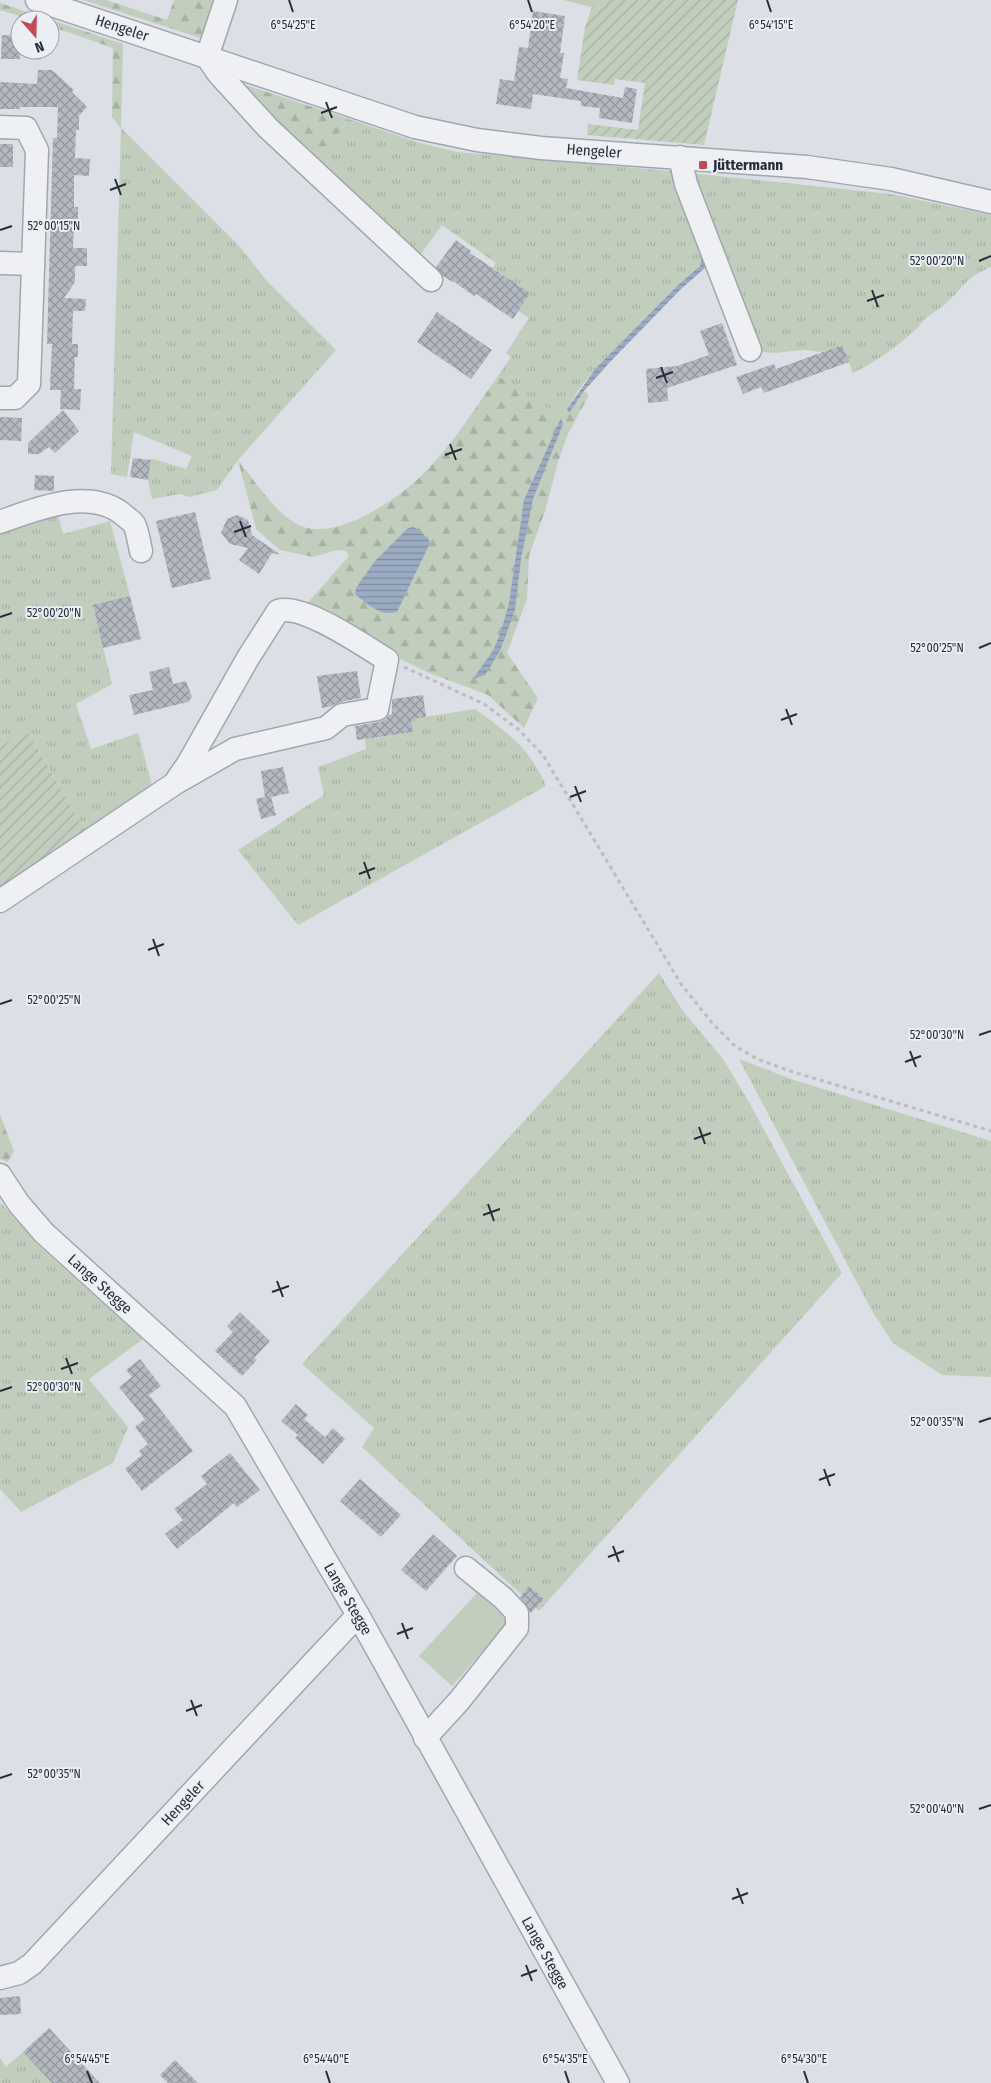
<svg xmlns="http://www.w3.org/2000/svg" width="991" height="2083" viewBox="0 0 991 2083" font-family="'Fira Sans Condensed',sans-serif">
	<defs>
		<pattern id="grass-tufts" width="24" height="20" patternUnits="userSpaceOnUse" patternTransform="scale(1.25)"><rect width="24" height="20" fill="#c1cebe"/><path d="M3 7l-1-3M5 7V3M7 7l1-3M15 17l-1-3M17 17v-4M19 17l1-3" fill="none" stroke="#a6b1a4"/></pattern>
		<pattern id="forest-firs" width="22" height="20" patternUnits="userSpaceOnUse" patternTransform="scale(1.25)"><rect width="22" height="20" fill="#c1cebe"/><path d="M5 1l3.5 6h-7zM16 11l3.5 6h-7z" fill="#a6b1a4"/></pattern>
		<pattern id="garden-furrows" width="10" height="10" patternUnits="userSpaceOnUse" patternTransform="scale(1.25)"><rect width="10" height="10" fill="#c1cebe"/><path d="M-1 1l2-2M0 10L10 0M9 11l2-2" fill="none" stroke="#a6b1a4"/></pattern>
		<pattern id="water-rules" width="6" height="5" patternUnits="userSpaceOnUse" patternTransform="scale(1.25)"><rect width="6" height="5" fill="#9aabc2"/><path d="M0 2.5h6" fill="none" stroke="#7e8c9f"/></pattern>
		<pattern id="building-cross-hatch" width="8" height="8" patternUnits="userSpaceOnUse" patternTransform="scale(1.25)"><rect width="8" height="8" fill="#b4b8c1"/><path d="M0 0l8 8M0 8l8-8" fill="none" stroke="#92969e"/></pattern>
	</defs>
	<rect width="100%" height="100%" fill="#dcdfe5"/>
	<g fill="url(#grass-tufts)">
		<polygon points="563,0 600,0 599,9"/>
		<polygon points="349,119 420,143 457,152 669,171 675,179 702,253 700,266 678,285 596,368 580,388 561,418 498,376 511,357 506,353 529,318 518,311 530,293 493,268 496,263 442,225 416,261 313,163"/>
		<polygon points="121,128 239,246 267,281 336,350 238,460 217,490 189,497 180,494 152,499 148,480 151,460 154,459 186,469 192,456 134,432 127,477 111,474"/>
		<path d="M689,173L891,194L991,215V267C965,277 962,290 943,306C938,310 932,313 927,317C922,321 919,327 914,331C896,348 875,362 853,373L842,345L821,352L804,350L774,353L763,352L757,348Z"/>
		<polygon points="56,509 63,534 110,521 130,596 93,606 112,684 76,704 91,749 138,733 152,785 86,832 27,730 0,747 0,527"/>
		<path d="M475,709C508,733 529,747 546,786L298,925L238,850L324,795L318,767L366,749L365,739L413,732L411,719Z"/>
		<polygon points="659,973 683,1011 723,1059 750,1104 842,1273 539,1611 362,1447 374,1428 302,1364"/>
		<polygon points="739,1059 794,1080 991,1141 991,1377 942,1375 893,1343 872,1311"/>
		<polygon points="0,1202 40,1247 143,1339 89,1379 128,1427 113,1463 21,1512 0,1489"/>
		<polygon points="23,2052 52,2083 0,2083 0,2058 6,2067"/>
	</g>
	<g fill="url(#forest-firs)">
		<polygon points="83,0 106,0 167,20 174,0 220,0 207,40"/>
		<polygon points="0,3 123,44 121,128 112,117 113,48 50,26 50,20 32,20 0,10"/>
		<polygon points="227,79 349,119 313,163"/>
		<path d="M498,376L561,417L567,409L569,413L584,391L589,395L568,434L558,462L545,511L529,556L527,599L507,653L538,698L524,728L488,695L429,673L371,645L304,607L349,556L346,551L337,550L313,557L280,550L256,529L238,460C254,480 277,516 301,526C338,541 400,498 425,472C453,444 475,408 498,376Z"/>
		<polygon points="0,1115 14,1151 8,1162 0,1159"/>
	</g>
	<polygon fill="#c1cebe" points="478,1592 509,1621 452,1686 419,1656"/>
	<g fill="url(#garden-furrows)">
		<polygon points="600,0 738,0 704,145 587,135 588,124 638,130 645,83 615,79 614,85 577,80 585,27 592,7 599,8"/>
		<polygon points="27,730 86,832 0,893 0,747"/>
	</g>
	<g fill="url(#water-rules)">
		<polygon points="669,171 675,172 707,252 705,268 681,289 610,362 584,391 569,413 567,409 596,368 678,285 700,266 702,253 675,179"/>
		<polygon points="561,418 563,424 533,499 521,559 515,610 500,651 485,675 473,679 494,649 502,628 509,603 524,500"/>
		<path d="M414,527L428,538L430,543L397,612C381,617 367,604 355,594L356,588L375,561L408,528Z"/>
	</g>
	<g fill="url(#building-cross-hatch)">
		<polygon points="533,11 565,16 560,53 564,53 560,78 568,79 566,88 623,98 625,87 637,89 632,123 599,118 600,108 581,106 581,101 533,94 531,109 496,104 500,79 514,81 519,47 528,48"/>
		<polygon points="2,35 20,36 20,59 1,59"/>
		<polygon points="38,70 52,70 74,90 72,92 87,107 79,116 79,130 76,130 75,158 90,159 89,176 74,175 74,207 78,207 78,220 74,220 73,248 87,248 87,266 75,266 75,282 64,298 86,299 85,311 73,311 72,344 78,344 78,357 75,357 74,389 81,389 80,410 60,409 61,390 50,390 52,344 47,344 53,138 57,138 58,107 20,107 20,109 0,109 0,82 37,84"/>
		<rect x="0" y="144" width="13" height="23"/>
		<polygon points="456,240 471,251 470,253 530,293 513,319 476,294 474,296 456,283 451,281 443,276 436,267"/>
		<polygon points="437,312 492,350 471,379 417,342"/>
		<polygon points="722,323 737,365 667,388 668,401 648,403 646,369 677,366 709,355 700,331"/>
		<polygon points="842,345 849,362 764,393 761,387 743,394 736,377 774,364 776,369"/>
		<polygon points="63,410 79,431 55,453 49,447 39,454 28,454 28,443"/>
		<polygon points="0,417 22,418 21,441 0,440"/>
		<polygon points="133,458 151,460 148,480 130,477"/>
		<polygon points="35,475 54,476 54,491 34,490"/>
		<polygon points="195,512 211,579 172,588 156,521"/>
		<polygon points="237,515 248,520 252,535 281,555 272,553 259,574 239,560 248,548 230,544 221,533 227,519"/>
		<polygon points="130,596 141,639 103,648 93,605"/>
		<polygon points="169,667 173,684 186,681 192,697 188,702 134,715 129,695 153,690 149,672"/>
		<polygon points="357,671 361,698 340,702 332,706 322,708 317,676"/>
		<polygon points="423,695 426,717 411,719 413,732 357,740 355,726 379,722 386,719 388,715 392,714 392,699"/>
		<polygon points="283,767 289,793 271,797 276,815 261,819 256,799 265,797 261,771"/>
		<polygon points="240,1312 270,1341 254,1358 257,1360 242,1376 215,1351 233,1332 227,1326"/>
		<polygon points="140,1359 161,1386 149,1395 193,1451 142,1491 125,1469 142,1455 139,1451 148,1444 135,1427 145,1419 119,1387 132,1377 126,1370"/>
		<polygon points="296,1404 308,1415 304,1419 325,1437 333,1428 345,1439 323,1464 295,1438 298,1435 281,1421"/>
		<polygon points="230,1453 260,1490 237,1507 234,1503 177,1549 165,1534 183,1520 174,1509 207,1484 201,1476"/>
		<polygon points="360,1479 401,1515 381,1537 340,1501"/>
		<polygon points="433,1534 457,1556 426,1591 401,1570"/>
		<polygon points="529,1586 544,1599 531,1613 520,1597"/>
		<polygon points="20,1996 21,2014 0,2015 0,1998"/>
		<polygon points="49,2028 100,2083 52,2083 23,2052"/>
		<polygon points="175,2060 198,2083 168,2083 160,2075"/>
	</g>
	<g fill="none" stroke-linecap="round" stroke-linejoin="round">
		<g stroke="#a2a6ae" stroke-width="25">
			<g id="minor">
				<polyline points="37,0 415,127 477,140 541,148 807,167 891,179 991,202"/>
				<polyline points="226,0 207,57 218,73 268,128 431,280"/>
				<polyline points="0,127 26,128 37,150 29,384 15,398 0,398"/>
				<polyline points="680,157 686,184 750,350"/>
				<polyline points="0,263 33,264"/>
				<path d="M0,522C36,509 91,486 125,516C128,519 132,521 134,524C138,532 139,543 141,551"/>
				<path d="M0,901L174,784L188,764L248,658L278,611C303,603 364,646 387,660L377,709L342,715L326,728L235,749L174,784"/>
				<polyline points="0,1175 19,1204 44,1233 235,1406 358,1615 618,2083"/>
				<polyline points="425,1738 459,1701 517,1628 517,1613 503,1598 466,1568"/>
				<polyline points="0,1978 19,1973 32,1964 358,1615"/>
			</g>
		</g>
		<polyline stroke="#bbbdc4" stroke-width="3" stroke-dasharray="4 4" stroke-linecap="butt" points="404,667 484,704 518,729 543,755 681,984 713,1024 735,1046 757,1059 793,1072 991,1131"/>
		<use href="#minor" stroke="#eff0f4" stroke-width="22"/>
	</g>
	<path fill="none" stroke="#282d3a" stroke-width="2" d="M289,0L293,12M528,0L532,12M767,0L771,12M326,102L332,118M321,113L337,107M115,179L121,195M110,190L126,184M0,230L12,226M979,261L991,256M872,290L878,307M867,301L884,295M661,367L667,383M656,378L673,372M450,444L456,460M445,455L462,449M240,521L246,537M234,532L251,526M0,617L12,613M979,648L991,643M786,709L792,725M781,720L797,714M575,786L581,802M570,797L586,791M364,862L370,879M359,874L375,868M153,939L159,956M148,950L164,944M0,1004L12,1000M979,1035L991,1031M910,1051L916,1067M905,1062L921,1056M699,1127L705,1144M694,1139L711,1133M488,1204L494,1221M483,1215L500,1209M277,1281L283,1297M272,1292L289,1286M66,1358L72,1374M61,1369L78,1363M0,1391L12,1387M979,1422L991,1418M824,1469L830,1486M819,1480L835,1474M613,1546L619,1562M608,1557L624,1551M402,1623L408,1639M397,1634L413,1628M191,1700L197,1716M186,1711L202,1705M0,1778L12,1774M979,1809L991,1805M737,1888L743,1904M732,1899L748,1893M526,1965L532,1981M521,1976L537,1970M87,2071L92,2083M326,2071L330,2083M565,2071L569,2083M804,2071L808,2083"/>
	<rect fill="#c04b55" stroke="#ebeef3" stroke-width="2" x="698" y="160" width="10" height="10" rx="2.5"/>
	<g text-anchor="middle" stroke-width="4" stroke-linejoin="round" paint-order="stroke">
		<g font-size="15" fill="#282d3a" stroke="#ebeef3">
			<text transform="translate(122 28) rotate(18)" y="5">Hengeler</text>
			<text transform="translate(594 151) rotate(4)" y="5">Hengeler</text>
			<text transform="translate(100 1284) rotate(42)" y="5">Lange Stegge</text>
			<text transform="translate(348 1599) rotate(60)" y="5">Lange Stegge</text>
			<text transform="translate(183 1803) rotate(-47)" y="5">Hengeler</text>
			<text transform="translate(545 1953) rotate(61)" y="5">Lange Stegge</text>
		</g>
		<g font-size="15" font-weight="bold" fill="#282d3a" stroke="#ebeef3" text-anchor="start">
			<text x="713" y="170">Jüttermann</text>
		</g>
	</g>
	<g font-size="12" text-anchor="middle" fill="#282d3a" stroke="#ebeef3" stroke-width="4" stroke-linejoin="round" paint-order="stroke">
		<text x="293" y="29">6°54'25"E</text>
		<text x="532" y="29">6°54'20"E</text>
		<text x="771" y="29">6°54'15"E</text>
		<text x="54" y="230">52°00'15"N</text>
		<text x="937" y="265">52°00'20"N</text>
		<text x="54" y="617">52°00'20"N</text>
		<text x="937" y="652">52°00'25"N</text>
		<text x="54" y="1004">52°00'25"N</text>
		<text x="937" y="1039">52°00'30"N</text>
		<text x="54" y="1391">52°00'30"N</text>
		<text x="937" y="1426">52°00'35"N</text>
		<text x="54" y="1778">52°00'35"N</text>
		<text x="937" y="1813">52°00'40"N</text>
		<text x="87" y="2063">6°54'45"E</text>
		<text x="326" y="2063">6°54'40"E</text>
		<text x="565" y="2063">6°54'35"E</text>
		<text x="804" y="2063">6°54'30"E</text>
	</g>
	<g transform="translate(35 35) rotate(160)"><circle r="24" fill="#ebeef3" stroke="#9da1a9"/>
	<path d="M0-4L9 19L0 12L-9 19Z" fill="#c04b55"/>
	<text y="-8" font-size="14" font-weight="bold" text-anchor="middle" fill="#282d3a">N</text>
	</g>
</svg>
